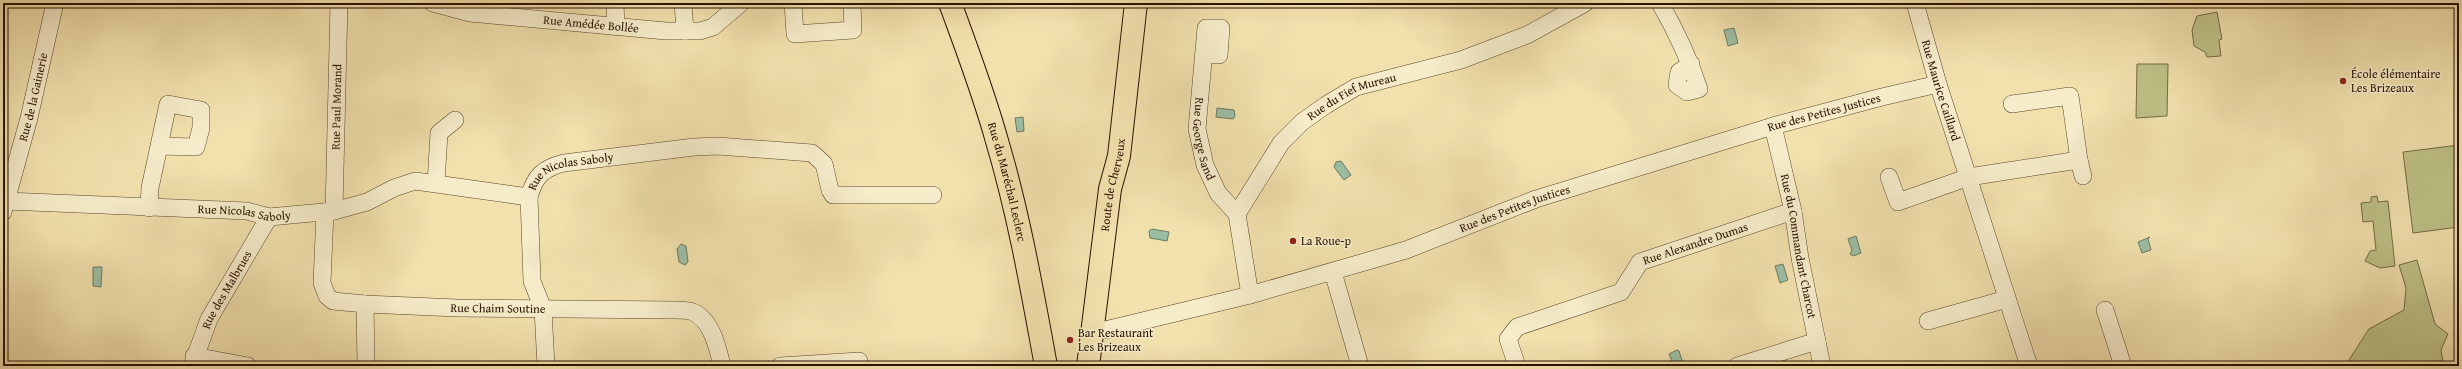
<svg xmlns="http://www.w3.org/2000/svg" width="2462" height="369" viewBox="0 0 2462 369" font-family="'Gentium Book Plus',serif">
	<rect width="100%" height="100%" fill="#f1e1ad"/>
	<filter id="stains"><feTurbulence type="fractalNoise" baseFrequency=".005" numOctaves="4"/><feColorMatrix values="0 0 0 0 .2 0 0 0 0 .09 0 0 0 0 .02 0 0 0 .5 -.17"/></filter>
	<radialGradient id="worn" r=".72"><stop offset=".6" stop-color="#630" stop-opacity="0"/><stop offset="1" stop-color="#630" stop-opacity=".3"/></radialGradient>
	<g fill="#bec186" stroke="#746943">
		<polygon points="2217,12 2222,39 2219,40 2221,56 2207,57 2205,52 2194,46 2192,30 2197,16"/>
		<polygon points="2137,64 2168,64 2167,116 2136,118"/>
		<polygon points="2459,145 2459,227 2413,233 2403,152"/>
		<polygon points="2377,196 2378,202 2388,201 2395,266 2380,268 2365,261 2370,251 2376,250 2373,221 2363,222 2361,203 2371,202 2371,197"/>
		<polygon points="2417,260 2435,324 2448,334 2441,350 2443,362 2455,366 2345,366 2369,329 2404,310 2406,288 2399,265"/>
	</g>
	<g fill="#9cbea5" stroke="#6e7963">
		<polygon points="1734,28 1738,43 1728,46 1724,30"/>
		<polygon points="1217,108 1234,110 1235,116 1233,119 1216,117"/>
		<polygon points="1023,117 1024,131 1017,132 1015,118"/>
		<polygon points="1341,161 1351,175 1344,180 1334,167 1336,162"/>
		<polygon points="1152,229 1169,232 1167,241 1150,238 1149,231"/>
		<polygon points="1856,236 1861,253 1853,256 1850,254 1852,250 1848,239"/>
		<polygon points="2150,237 2148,239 2151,250 2142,253 2138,242"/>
		<polygon points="681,244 686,246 688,262 685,265 679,262 677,249"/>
		<polygon points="1783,264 1788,280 1780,283 1775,266"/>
		<polygon points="93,267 102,267 101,287 93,286"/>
		<polygon points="1677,350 1679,351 1684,366 1674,366 1669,354"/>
	</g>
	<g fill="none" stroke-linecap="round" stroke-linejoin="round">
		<g stroke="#5b452b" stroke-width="18">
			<g id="minor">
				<path id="s1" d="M433,3L470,13L666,31H700L713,27L741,3"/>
				<polyline points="615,3 616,27"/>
				<polyline points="683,3 685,31"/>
				<polyline points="793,3 795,34 853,30 852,3"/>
				<path d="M1660,3C1676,31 1689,58 1699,89L1687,92L1677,85L1679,72L1691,64"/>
				<path id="s2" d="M1915,3L1938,84L2029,366"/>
				<path id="s3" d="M1204,54L1219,55L1221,28H1206L1197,129L1205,165L1218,193L1237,214"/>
				<path id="s4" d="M1773,126L1793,211L1800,258L1822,366"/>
				<polyline points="2079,160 2083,176"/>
				<polyline points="1889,177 1898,202 1969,177 2079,160 2070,96 2012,104"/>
				<polyline points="436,183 439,133 455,120"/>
				<polyline points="529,197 532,281 543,309 546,366"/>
				<path id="s5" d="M6,201L247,211L269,217L334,211L367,202L394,188L415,181L529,197C535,176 543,168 564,163L694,147L718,146L812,153L824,164L830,190L833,195H933"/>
				<polyline points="149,208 150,188 168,104 201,110 201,128 196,147 159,146"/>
				<path id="s6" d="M334,211L339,3"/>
				<path id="s7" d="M3,212L29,118L55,3"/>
				<path id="s8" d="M325,212L322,283L327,296L333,301L365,304L457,308L675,310C681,310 688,310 693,312C712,320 718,349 722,366"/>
				<polyline points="1333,272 1360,366"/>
				<path id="s9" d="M1250,295L1237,214L1281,143L1302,122L1326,105L1356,87L1461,60L1527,35L1585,3"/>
				<polyline points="365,304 366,366"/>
				<polyline points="2105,310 2123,366"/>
				<polyline points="1928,321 2007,299"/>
				<path id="s10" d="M1093,329L1105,330L1250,295L1406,250L1536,199L1773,126L1882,97L1938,84"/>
				<polyline points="194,356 248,366"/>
				<path id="s11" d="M192,366L209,319L269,217"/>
				<polyline points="780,366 859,361 859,366"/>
				<path id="s12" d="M1517,366L1508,339L1517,327L1621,292L1640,262L1793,211"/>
				<polyline points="1737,366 1817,341"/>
			</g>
		</g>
		<g stroke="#291100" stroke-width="24">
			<g id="major">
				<path id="s13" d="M950,3C967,49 984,94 997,141C1019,215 1032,290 1046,366"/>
				<path id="s14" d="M1088,366L1110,189L1119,156L1136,3"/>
			</g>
		</g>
		<use href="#minor" stroke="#f6ecca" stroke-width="17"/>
		<use href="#major" stroke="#f1e1ad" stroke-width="22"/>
	</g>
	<g fill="#8f2418" stroke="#f6ecca" stroke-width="1.5">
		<circle cx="2343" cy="81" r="4"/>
		<circle cx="1293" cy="241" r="4"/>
		<circle cx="1070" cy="340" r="4"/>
	</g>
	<g text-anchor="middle" stroke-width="3" stroke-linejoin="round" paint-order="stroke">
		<g font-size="12" fill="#291100" stroke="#f6ecca">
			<text dy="4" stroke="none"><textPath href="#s1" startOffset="160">Rue Amédée Bollée</textPath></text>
			<text dy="4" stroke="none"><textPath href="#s2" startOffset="91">Rue Maurice Caillard</textPath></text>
			<text dy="4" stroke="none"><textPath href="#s7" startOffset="119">Rue de la Gainerie</textPath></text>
			<text dy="4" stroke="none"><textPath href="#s9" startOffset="252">Rue du Fief Mureau</textPath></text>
			<text dy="4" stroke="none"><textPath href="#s6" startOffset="104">Rue Paul Morand</textPath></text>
			<text dy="4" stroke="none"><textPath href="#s10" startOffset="764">Rue des Petites Justices</textPath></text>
			<text dy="4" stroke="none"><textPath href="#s3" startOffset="169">Rue George Sand</textPath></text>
			<text dy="4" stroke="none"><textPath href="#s5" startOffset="586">Rue Nicolas Saboly</textPath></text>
			<text dy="4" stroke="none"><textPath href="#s13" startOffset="188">Rue du Maréchal Leclerc</textPath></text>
			<text dy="4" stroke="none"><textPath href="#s14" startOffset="183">Route de Cherveux</textPath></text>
			<text dy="4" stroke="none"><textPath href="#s10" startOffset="440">Rue des Petites Justices</textPath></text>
			<text dy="4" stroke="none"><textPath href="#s5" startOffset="239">Rue Nicolas Saboly</textPath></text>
			<text dy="4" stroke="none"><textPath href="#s12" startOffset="247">Rue Alexandre Dumas</textPath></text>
			<text dy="4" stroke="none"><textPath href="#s4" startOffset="123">Rue du Commandant Charcot</textPath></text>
			<text dy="4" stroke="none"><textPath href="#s11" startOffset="84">Rue des Malbrues</textPath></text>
			<text dy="4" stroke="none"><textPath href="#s8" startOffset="258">Rue Chaim Soutine</textPath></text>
		</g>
		<g font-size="12" fill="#291100" stroke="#f6ecca" text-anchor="start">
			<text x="2351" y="78">École élémentaire<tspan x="2351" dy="14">Les Brizeaux</tspan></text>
			<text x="1301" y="245">La Roue-p</text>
			<text x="1078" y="337">Bar Restaurant<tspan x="1078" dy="14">Les Brizeaux</tspan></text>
		</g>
	</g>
	<rect width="2462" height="369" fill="none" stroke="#f1e1ad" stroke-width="16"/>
	<rect x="4" y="4" width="2454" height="361" fill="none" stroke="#291100" stroke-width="2"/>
	<rect x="8" y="8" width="2446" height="353" fill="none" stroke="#291100"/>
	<rect width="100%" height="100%" filter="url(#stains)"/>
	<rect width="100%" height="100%" fill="url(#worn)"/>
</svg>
